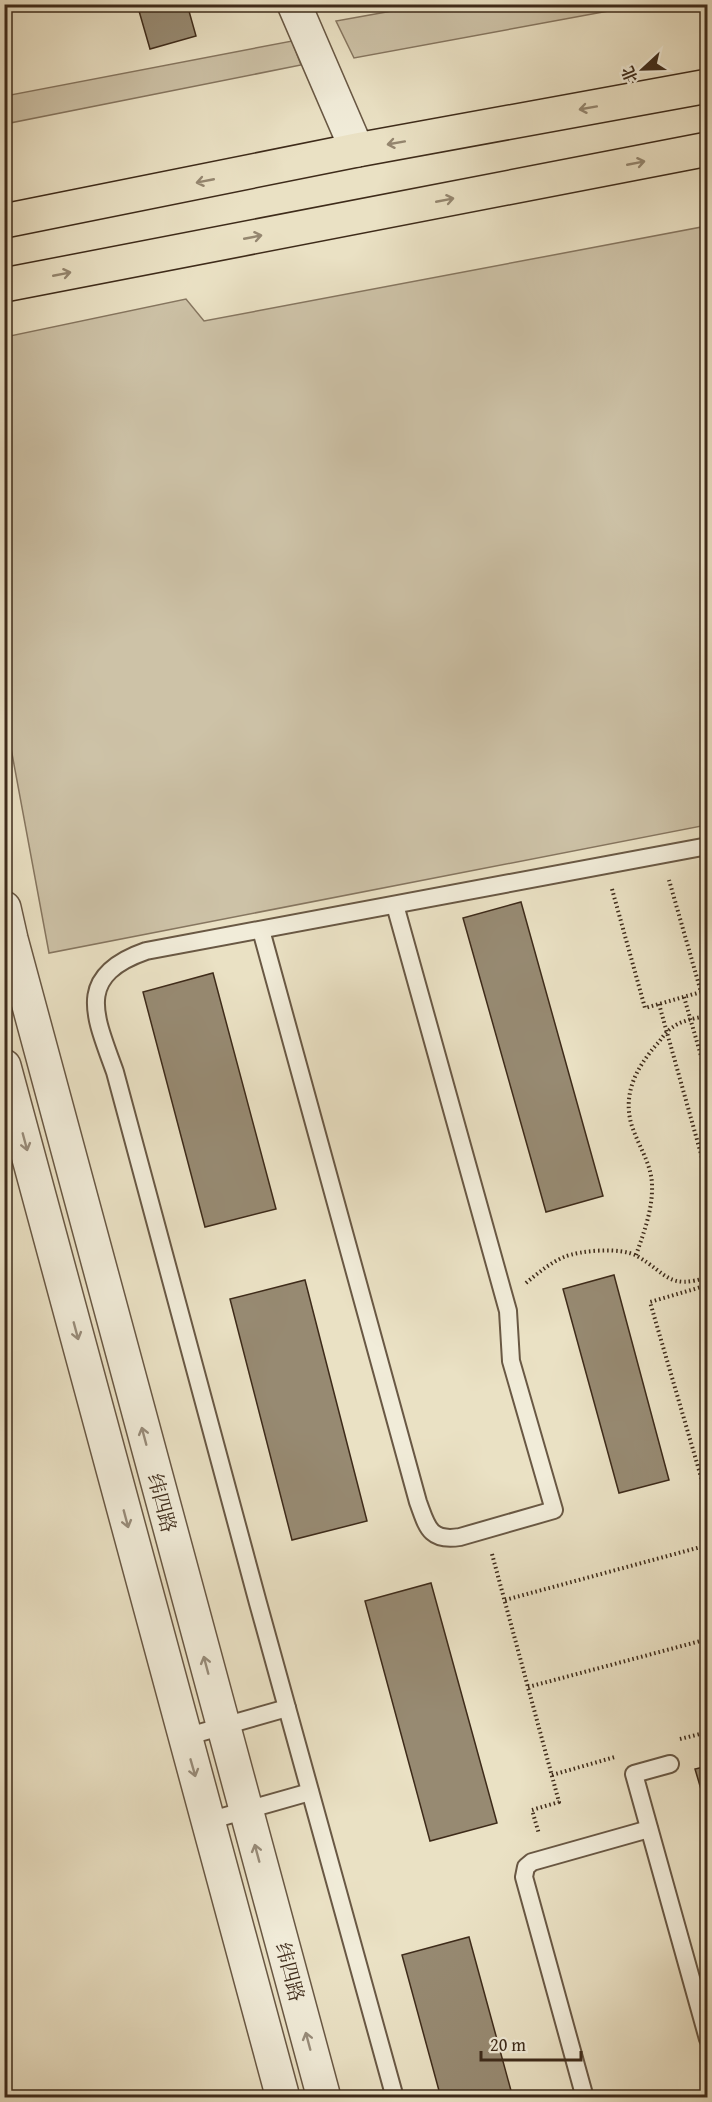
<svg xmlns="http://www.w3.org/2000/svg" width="712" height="2102" viewBox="0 0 712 2102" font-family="'Gentium Book Plus','Noto Serif SC',serif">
	<rect width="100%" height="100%" fill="#eae1c4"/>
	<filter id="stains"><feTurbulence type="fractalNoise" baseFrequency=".00333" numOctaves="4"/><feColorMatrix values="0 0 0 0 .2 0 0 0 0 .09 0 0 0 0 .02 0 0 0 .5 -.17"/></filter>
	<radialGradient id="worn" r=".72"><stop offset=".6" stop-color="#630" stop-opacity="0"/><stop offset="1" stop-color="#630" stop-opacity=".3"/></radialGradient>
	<g fill="#cdc2a7" stroke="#867660" stroke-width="1.5">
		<polygon points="425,5 425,4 641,5 354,58 336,21"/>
		<polygon points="292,41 301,65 5,124 5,96"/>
		<polygon points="707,226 707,825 49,953 5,716 5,337 186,299 204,321"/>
	</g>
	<g fill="#978a72" stroke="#3e2b1a" stroke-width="1.5">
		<polygon points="137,4 187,4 196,36 150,49"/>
		<polygon points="521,902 603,1196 546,1212 463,918"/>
		<polygon points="213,973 276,1209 205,1227 143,992"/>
		<polygon points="614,1275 669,1480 619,1493 563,1289"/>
		<polygon points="305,1280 367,1521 292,1540 230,1299"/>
		<polygon points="431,1583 497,1823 430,1841 365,1601"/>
		<polygon points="708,1766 708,1813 695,1769"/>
		<polygon points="469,1937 513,2098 441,2098 402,1955"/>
	</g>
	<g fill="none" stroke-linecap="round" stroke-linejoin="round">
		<g stroke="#695844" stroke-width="20">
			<g id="service">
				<path d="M261,930L418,1502C427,1526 429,1542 460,1537L554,1510L511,1361L508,1311L395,905"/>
				<polyline points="185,1737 287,1708"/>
				<polyline points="670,1764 634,1774 708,2039"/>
				<polyline points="208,1821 310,1792"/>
				<path d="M395,2098L258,1603L115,1072C95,1016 74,976 146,951L708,846"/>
				<polyline points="585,2098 524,1877 526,1867 532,1862 649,1829"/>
			</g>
		</g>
		<g stroke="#695844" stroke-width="36">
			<polyline id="minor" points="294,4 357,150"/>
		</g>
		<g stroke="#695844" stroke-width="36">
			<g id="tertiary">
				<polyline points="4,908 11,939 324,2098"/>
				<polyline points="4,1066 283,2098"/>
			</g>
		</g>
		<g stroke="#3e2b1a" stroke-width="36">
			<g id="trunk">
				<polyline points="4,221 357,150 708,86"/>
				<polyline points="4,285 708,149"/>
			</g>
		</g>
		<g stroke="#3e2b1a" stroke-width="4" stroke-dasharray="1.5 3" stroke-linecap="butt">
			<polyline points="612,889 645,1008 701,992 669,880"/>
			<polyline points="684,997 708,1080"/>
			<polyline points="659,1004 708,1179"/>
			<path d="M636,1255C644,1232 653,1209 652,1184C651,1162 637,1144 631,1123C623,1092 637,1067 657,1044C661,1040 664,1034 669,1030C679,1021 694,1018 708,1016"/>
			<path d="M526,1283C538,1273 550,1263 564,1257C581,1250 621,1247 637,1256C668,1274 668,1290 708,1277"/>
			<polyline points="708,1285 650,1302 708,1501"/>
			<polyline points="492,1554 559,1802 532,1810 539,1834"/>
			<polyline points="505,1600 708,1545"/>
			<polyline points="528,1687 708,1639"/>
			<polyline points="680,1739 708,1732"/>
			<polyline points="552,1775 615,1757"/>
		</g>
		<use href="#service" stroke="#f1ecd9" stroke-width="16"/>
		<use href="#minor" stroke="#f1ecd9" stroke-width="33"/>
		<use href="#tertiary" stroke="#f1ecd9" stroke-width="33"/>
		<use href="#trunk" stroke="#eae1c4" stroke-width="33"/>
	</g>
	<defs><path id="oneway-shaft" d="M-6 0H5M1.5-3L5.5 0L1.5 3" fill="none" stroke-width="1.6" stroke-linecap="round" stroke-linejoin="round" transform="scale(1.5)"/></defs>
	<g stroke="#94866f">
		<use href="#oneway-shaft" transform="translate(588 108) rotate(170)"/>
		<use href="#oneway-shaft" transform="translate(396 143) rotate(170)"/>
		<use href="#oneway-shaft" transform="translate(636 163) rotate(-11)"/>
		<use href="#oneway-shaft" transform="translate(205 181) rotate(169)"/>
		<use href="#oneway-shaft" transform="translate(445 200) rotate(-11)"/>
		<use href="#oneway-shaft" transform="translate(253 237) rotate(-11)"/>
		<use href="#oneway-shaft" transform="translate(62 274) rotate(-11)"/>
	</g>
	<g stroke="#988c7a">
		<use href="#oneway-shaft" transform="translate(25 1142) rotate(75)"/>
		<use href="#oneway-shaft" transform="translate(76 1331) rotate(75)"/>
		<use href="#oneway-shaft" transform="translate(144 1436) rotate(-105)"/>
		<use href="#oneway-shaft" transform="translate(126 1519) rotate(75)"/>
		<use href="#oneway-shaft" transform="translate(206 1665) rotate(-105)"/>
		<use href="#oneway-shaft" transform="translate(193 1768) rotate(74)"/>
		<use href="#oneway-shaft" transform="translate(257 1853) rotate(-105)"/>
		<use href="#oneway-shaft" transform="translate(308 2041) rotate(-105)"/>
	</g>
	<g text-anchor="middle" stroke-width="4.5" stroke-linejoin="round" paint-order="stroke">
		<g font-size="20" fill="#3e2b1a" stroke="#f1ecd9">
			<text transform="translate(162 1503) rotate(75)" y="7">纬四路</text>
			<text transform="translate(290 1972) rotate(75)" y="7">纬四路</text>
		</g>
	</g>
	<rect width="712" height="2102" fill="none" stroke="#eae1c4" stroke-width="24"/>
	<rect x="6" y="6" width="700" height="2090" fill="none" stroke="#3e2b1a" stroke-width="3"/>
	<rect x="12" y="12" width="688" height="2078" fill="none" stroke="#3e2b1a" stroke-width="1.5"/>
	<g transform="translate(643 69) rotate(248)" stroke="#f1ecd9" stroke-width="4.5" paint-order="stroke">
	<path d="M0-4.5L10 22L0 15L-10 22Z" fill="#3e2b1a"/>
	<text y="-9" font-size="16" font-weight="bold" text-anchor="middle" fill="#3e2b1a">北</text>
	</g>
	<path d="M481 2051v9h100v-9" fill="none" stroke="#3e2b1a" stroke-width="3"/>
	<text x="490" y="2051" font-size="18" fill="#3e2b1a" stroke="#f1ecd9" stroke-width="4.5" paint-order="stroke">20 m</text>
	<rect width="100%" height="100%" filter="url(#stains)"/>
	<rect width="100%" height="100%" fill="url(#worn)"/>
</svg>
